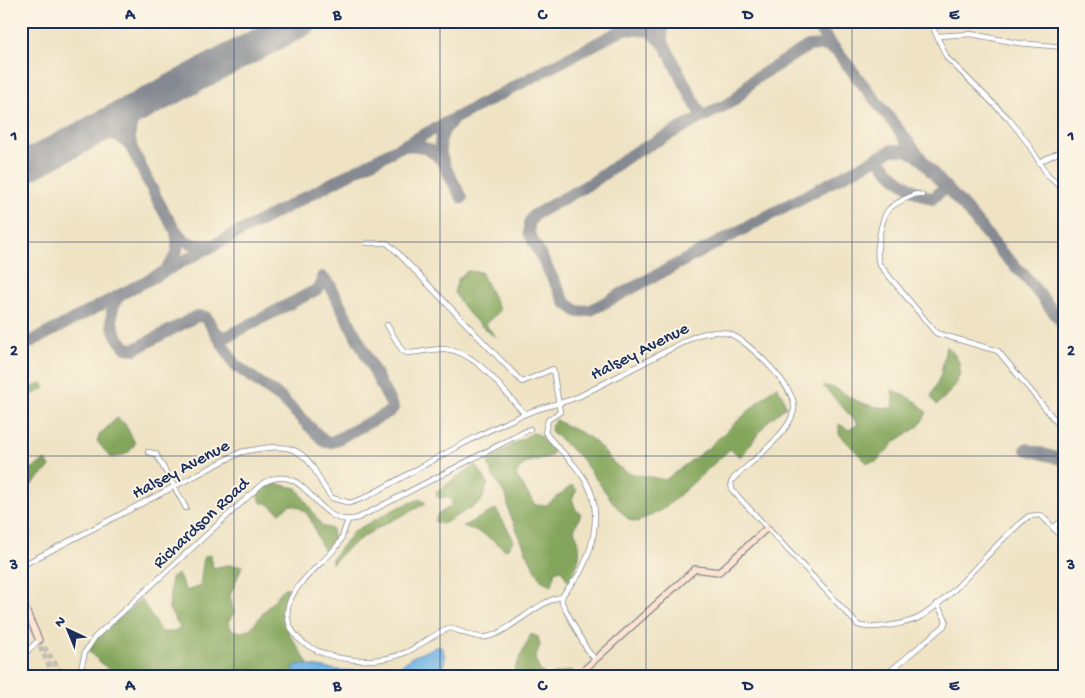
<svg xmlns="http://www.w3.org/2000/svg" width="1085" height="698" viewBox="0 0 1085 698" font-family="'Gochi Hand',sans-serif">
	<rect width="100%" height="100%" fill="#fcf5e5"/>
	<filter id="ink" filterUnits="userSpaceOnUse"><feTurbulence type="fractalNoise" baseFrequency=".02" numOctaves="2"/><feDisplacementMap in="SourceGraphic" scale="10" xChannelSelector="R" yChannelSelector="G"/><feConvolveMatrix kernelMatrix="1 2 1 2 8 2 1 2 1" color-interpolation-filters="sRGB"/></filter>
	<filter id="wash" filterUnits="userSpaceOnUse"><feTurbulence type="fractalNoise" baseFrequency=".0096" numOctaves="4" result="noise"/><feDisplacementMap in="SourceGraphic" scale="20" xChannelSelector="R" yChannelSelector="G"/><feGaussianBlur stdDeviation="1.12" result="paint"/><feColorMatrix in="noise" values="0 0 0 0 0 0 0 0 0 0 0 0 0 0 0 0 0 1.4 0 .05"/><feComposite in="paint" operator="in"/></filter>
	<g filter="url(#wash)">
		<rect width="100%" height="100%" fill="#efe3c4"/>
		<g fill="#84a65c" stroke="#506a5d">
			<path d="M467,271L481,272L500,311L485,324L496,337C479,326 464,311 454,292L458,279Z"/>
			<path d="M946,346C973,368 956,387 937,405L931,397L941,374Z"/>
			<polygon points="42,383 45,388 28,397 21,403 21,392"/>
			<path d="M776,386L782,394L786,407L767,422L741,457L730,449L672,502L658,512L637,522L629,520L615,505L580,457L551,431L552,424L556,420C567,427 580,431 590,438C606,449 607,462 627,472C634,475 654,477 665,480L708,448Z"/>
			<path d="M823,386C842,387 846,398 862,403C872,407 884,408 894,408L892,390L916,401L927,413L919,426L896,441L877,461L867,463L839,434V424L849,430L858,424Z"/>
			<path d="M117,418L125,424L135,443C132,453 120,458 110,457L97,441L100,434Z"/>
			<path d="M532,433L538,434L552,450L553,455C539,461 522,459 516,475L535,505H547L572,485L577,490L572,499L576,510L581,514L574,530C583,549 581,563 568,581L561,569L555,571L552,586L541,580L528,556L509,512L507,498L492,474L487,460Z"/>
			<polygon points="46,460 50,467 21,495 21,475"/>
			<polygon points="476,464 488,484 481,502 443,524 435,522 437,515 451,506 452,500 448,497 438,498 436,492"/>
			<path d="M277,484L297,488L322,526L332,529L334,541L324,550C313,534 314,507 290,505L280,513L267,503H261L258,493L260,489Z"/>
			<path d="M420,499L426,503C392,522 357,534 332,564V559L354,531L397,508Z"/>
			<polygon points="496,509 514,540 506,550 485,535 463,526"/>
			<path d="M211,555L213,568L227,565L242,566L230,596L234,613L228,622L232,630L242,632L250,629L284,588H289C276,626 291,633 308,664L296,675L298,677H114C107,665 95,660 87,648L89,645L141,599L161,632H172L180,628L169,609L171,578L178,574L186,591L200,586L204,556Z"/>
			<polygon points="531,634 538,637 540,645 535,659 540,671 548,676 573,670 564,677 511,677"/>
		</g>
		<polygon fill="#6fb3e5" stroke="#4571a2" points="438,646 441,646 445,657 443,677 298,677 293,669 298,664 338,670 393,672 412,657"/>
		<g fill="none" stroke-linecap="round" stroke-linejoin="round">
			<g stroke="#858991" stroke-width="12">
				<polyline points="663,21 662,37 664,44 702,117"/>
				<polyline points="813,21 931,171 966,209 1001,252 1024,275 1064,325"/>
				<polyline points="627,29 650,31 664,44"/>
				<polyline points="837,51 823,45 808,46 753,80 735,100 632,154 593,182 534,215 529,223 529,233 565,302 578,312 591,310 892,150 906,150 920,157"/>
				<path d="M149,101C133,115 126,128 132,149C143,169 169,230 186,241C194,246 203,246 212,245"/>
				<path d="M451,122C426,145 450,175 462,198"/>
				<path d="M85,135C104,130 121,132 132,149"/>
				<path d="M405,146C420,144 432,149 442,161"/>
				<path d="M878,157C890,176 911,191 932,199L946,187"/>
				<path d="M167,268C178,257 180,244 175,229"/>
				<path d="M120,295C106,312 111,333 126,348L135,349L197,316L206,317L235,365L281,398L325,442H332L389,412L393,408L330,285L322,277V285L316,290L228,336L222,337L217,333"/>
				<polyline points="21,347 639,21"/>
				<polyline points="1026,449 1064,460"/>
			</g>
			<polyline stroke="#858991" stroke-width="31" points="21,169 302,21"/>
		</g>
	</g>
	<g filter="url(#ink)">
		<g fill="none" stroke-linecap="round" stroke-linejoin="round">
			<g stroke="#c5bfb0" stroke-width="5.5" stroke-dasharray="5.5 3" stroke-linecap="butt">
				<polyline points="39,640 64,677"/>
				<polyline points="40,647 55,677"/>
			</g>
			<g stroke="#858991" stroke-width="6">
				<g id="street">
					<polyline points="930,21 947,58 1009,119 1027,142 1048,176 1064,190"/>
					<polyline points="938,36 971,34 1018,43 1064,47"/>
					<polyline points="1063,78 1064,80"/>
					<polyline points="1039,162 1064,150"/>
					<path d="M922,195L916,194C907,198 896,202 889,209C881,217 875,254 879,264L936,333L998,351L1064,431"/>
					<path d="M387,325L402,350L407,353C420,353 433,348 445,349C479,352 503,392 525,414"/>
					<polyline points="148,452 156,454 186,508"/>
					<polyline points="21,502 25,498"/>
					<path d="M348,521C344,528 343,538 338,545C323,564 297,580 289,603C284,617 291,632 301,641C328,662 375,666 407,652C421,645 435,633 450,628C460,631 470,636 480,637C502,641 536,600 562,597C567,587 577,580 582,569C595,543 602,506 585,480C575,462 557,449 545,432L548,420L560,412L553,369L522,382L394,249L387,243H367"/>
					<polyline points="1053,528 1064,519"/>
					<path d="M21,566L241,452C271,447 296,439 314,469C320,479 324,489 332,498L350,503L364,498C418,470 470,437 525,414C543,406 562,404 580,396L695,336C706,332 721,330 732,335C750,343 797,389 794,409C791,432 751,462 734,478L731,482L732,490L858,625C871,630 910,624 922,616C961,591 992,544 1029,516L1041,515L1064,539"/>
					<polyline points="562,597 562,603 587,650 595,659"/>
					<polyline points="21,657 39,640"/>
					<path d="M79,677L85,652L95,637L263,483C310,458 314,531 358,518L530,429"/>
					<polyline points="883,677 944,626 946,620 937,604"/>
				</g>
			</g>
			<g stroke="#858991" stroke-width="8">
				<g id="secondary">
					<polyline points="21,599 39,640"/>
					<polyline points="576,677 695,569 719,572 767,528"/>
				</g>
			</g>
			<use href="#street" stroke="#fff" stroke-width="4.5"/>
			<use href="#secondary" stroke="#fde4d1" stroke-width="5.5"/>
		</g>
	</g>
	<path fill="none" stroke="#1b2f5e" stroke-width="1" stroke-opacity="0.55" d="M234,21V677M440,21V677M646,21V677M852,21V677M21,242H1064M21,456H1064"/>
	<g text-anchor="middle" stroke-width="4" stroke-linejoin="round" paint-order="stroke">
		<g font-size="18" fill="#1b2f5e" stroke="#fcf5e5">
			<text transform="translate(639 350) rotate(-27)" y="6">Halsey Avenue</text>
			<text transform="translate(180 468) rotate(-28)" y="6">Halsey Avenue</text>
			<text transform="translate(200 522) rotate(-43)" y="6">Richardson Road</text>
		</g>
	</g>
	<rect width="1085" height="698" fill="none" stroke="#fcf5e5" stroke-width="55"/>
	<g transform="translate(68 630) rotate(316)" stroke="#fcf5e5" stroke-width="4" paint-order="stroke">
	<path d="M0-4L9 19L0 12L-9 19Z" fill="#1b2f5e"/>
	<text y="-8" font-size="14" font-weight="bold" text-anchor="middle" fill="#1b2f5e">N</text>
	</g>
	<rect x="28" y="28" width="1030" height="642" fill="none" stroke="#1b2f5e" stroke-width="2"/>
	<g font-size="16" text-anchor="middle" font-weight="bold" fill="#1b2f5e">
		<text x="130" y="19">A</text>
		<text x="337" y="19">B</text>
		<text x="542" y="19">C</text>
		<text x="748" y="19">D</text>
		<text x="954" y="19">E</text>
		<text x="14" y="140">1</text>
		<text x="1071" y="140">1</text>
		<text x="14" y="355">2</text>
		<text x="1071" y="355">2</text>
		<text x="14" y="569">3</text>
		<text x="1071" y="569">3</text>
		<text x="130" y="690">A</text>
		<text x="337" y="690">B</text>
		<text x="542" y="690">C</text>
		<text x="748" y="690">D</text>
		<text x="954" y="690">E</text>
	</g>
</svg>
